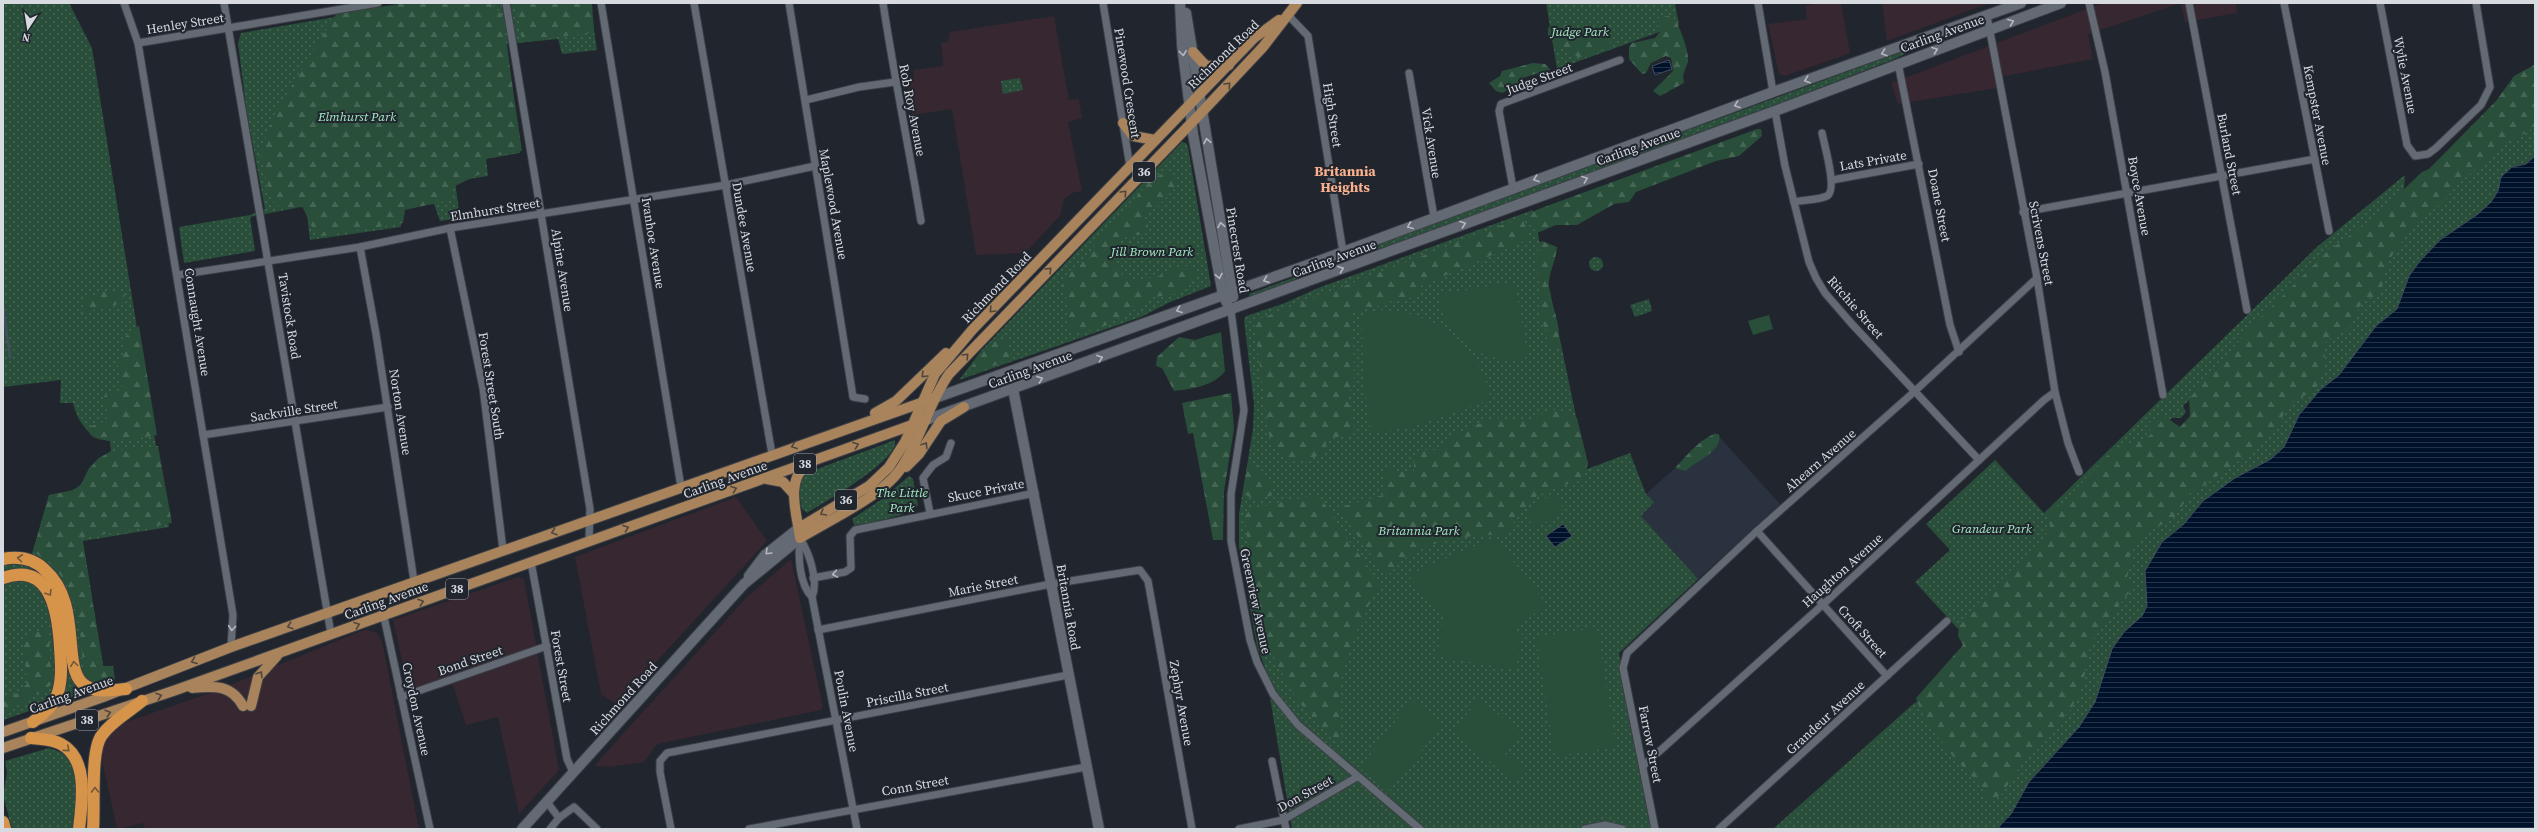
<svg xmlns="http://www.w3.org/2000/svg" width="2538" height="832" viewBox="0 0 2538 832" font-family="'Source Serif 4',serif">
	<defs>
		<pattern id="green-dots" width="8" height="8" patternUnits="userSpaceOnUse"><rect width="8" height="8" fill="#294e3a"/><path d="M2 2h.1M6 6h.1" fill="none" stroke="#476756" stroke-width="1.8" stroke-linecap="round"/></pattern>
		<pattern id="forest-firs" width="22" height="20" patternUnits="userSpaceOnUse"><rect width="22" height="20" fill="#294e3a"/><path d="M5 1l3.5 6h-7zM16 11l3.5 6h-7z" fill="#476756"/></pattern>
		<pattern id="water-rules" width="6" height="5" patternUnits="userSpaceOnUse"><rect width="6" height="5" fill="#00112a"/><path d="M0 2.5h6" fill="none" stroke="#243349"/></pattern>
	</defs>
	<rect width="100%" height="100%" fill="#20252e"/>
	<g fill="#372731">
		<polygon points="1819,3 1841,3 1850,53 1785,76 1779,74 1768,24 1807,19 1805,6"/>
		<polygon points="1882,3 1990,3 1887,41"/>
		<polygon points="2103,3 2236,3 2237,13 2185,22 2181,3 2088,34 2093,59 1995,78 1997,88 1898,104 1891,83"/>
		<polygon points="1054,16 1069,100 1079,99 1082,118 1068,122 1082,191 1072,193 1064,199 1060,216 1025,253 976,255 952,109 912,115 906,80 914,79 913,70 943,66 941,43 948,42 950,32"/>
		<polygon points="736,497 767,541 617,705 601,694 575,557"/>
		<polygon points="791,559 823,707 821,710 662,743 656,745 644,762 610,767 594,766 746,598"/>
		<polygon points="518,577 524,579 559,770 519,814 498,717 466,725 453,685 410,697 393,620"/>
		<polygon points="367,630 376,632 382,641 419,829 145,829 143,823 117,829 102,760 103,743 111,733 126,722 213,692 361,631"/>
	</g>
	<polygon fill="#2a313f" points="1715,432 1780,504 1698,579 1641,516 1654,502 1646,494"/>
	<g fill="url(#green-dots)">
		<path d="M3,3H69L92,48L169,527L83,541L105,677L83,693L3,720V565L10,563L29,564L49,495L73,490L81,485L89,468L99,458L111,451L110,441C90,440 77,421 73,403H60L61,380L3,387Z"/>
		<polygon points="418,3 590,3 597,50 562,54 558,39 507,44 520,153 486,159 488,176 455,181 460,218 440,221 434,204 401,208 401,227 310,240 306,206 250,217 255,251 184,263 179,227 250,215 265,209 247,114 238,43 241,33"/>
		<polygon points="1546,3 1675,3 1679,25 1557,69"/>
		<polygon points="1912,48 1913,50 1892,60 1796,97 1253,297 1249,296 1249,294 1298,276 1321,264"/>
		<polygon points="1020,78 1023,90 1003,94 1001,81"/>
		<polygon points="2535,92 2535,156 2526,164 2512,167 2501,177 2498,191 2491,202 2478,214 2440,240 2403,295 2397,309 2376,326 2339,375 2320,390 2299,415 2284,447 2271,459 2235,478 2203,501 2184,524 2162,542 2145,571 2147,606 2142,616 2124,632 2112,649 2095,702 2079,727 2029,782 2011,814 1997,829 1773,829 1912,705 1962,672"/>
		<polygon points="1182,142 1186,143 1188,147 1211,286 1168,303 1141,317 959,380 981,351"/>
		<polygon points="2405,175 2404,189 2183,406 2186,412 2181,418 2172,418 1958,629 1915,582 1950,550 1926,524 1995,460 2044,513 2318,246"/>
		<polygon points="1533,210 1587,469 1630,453 1646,494 1654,502 1641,516 1698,579 1619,653 1654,829 1292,829 1265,668 1257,646 1239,547 1239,514 1253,429 1254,404 1244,320 1246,316 1285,303 1318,288"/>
		<circle cx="1596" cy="264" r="7"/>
		<polygon points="1649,299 1652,311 1635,317 1630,305"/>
		<path d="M895,440C900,460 823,503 807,513L802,509L798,485L801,475Z"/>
		<polygon points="909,476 913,479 918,506 904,514 855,527 852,519 882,499"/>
		<path d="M49,748C54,750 62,752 66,756C83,773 76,807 75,829H12L3,795L7,773L5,761Z"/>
	</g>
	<g fill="url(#forest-firs)">
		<polygon points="405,3 491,3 502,15 522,151 487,157 482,173 453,187 454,199 405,210 403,223 317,237 302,206 280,209 271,199 260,154 275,113 336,14"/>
		<polygon points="516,3 592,3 594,32 522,42"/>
		<path d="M1671,15C1678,19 1690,54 1688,62C1685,71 1682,73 1684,83L1660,96L1653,91L1673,71L1671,58L1666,56L1651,63L1646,73L1642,74L1629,59V47L1632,43L1655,38L1660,32L1655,19Z"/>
		<path d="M1555,22L1567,25L1582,34L1611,36L1613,40C1601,53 1582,66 1567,50L1557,48L1548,35V28Z"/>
		<path d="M2535,60V128L2507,142L2457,185L2443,202L2418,222L2408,233L2389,260L2381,289L2376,295L2362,302L2349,329L2328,339L2324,346L2325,367L2316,389L2288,405L2278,426L2263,443L2205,485L2191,492L2175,517L2147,533L2129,549L2131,564L2127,577L2134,586L2091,642L2082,688L2071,709L2023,762L2001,795L1987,801L1982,795L1983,787C1959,765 1926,729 1916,698L1963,645L1958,636L1959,626L2038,547L2050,528L2049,512L2063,503L2114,448L2142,440L2152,434L2147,424L2163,415L2180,427L2190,416L2189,399L2253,325L2329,250L2369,222L2422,172L2429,169L2496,101L2514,76L2534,65Z"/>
		<polygon points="1533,63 1545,64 1550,69 1548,73 1535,74 1520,79 1517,86 1502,93 1496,91 1489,83 1500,76 1502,71"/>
		<polygon points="1757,129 1761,129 1762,136 1739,156 1716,161 1636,192 1629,202 1614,204 1577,225 1556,225 1537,233 1529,223 1529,215 1536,210"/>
		<path d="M1165,172L1172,173L1176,176L1175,188L1157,207L1144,214L1148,226L1147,233C1140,235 1131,235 1125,238C1107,250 1114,276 1133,280L1157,277L1178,267L1188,266L1196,272L1195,282L1174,294L1148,298L1138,308L1128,312L1105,326L1080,333L1070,330L1065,289L1062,285C1067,269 1076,266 1090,258L1096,239L1125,212L1148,182Z"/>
		<polygon points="1523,217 1529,239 1421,286 1418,296 1353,312 1354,385 1347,394 1356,433 1327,439 1323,455 1291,462 1277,452 1269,435 1254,321"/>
		<path d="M1542,241L1557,247C1556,262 1547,275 1549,290C1552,308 1564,330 1557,348L1552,350L1547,343L1546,330L1540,318L1539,280L1536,264L1539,243Z"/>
		<polygon points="102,291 123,291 125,295 118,304 80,313 86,299"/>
		<path d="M139,326L157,435C145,437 86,450 88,427L103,422L108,416L104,396L122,389L121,375L117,372V361L124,355L125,337Z"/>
		<path d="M1221,332L1225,371C1214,386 1191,389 1174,391L1162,368L1156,366L1157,357L1179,337L1195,340Z"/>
		<polygon points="997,339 1008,340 1008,347 1012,351 1008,360 971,375 969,372 976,359"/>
		<polygon points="1231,393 1234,429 1224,491 1223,540 1213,540 1193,433 1188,434 1182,403"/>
		<path d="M1550,409L1569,414L1577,418L1588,463L1583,480C1534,493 1534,493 1505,535C1478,533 1426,540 1404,559C1398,564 1393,571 1387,577L1338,508L1386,494L1383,466L1395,471H1414V461L1420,450H1438L1449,438L1475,425L1495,418L1530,421Z"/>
		<path d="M1719,434C1724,451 1695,461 1686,471L1675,468C1685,458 1704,433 1719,434Z"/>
		<path d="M158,446L172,523L81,538L103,666H113L115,679L99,685L87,677L84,670C79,622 80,578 33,552L49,495C59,493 75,493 81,484C88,475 90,464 101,457C117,447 140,448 158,446Z"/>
		<polygon points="1250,463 1254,463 1273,485 1273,495 1255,500 1246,495 1245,477"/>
		<path d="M1319,497C1329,508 1335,520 1343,533C1356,552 1371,567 1380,588C1369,597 1345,659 1342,674C1339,697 1342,721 1338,744L1297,700L1276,662L1265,636L1248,545L1245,516L1251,509L1301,498Z"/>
		<polygon points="49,628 51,685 6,713 3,711 3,696 16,694 27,684 23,637"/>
	</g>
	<g fill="#294e3a">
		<path d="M1512,282L1515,285L1528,357C1484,367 1445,340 1439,295Z"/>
		<path d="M1378,310C1434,311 1479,344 1491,399L1410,427L1375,433L1371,430L1365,392L1361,316Z"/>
		<polygon points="1769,315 1773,329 1753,335 1748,321"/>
		<polygon points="1553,493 1564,509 1536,529 1524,514"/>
		<polygon points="1491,539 1499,543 1546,604 1519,626 1507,629 1522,632 1516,670 1437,656 1443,618 1450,619 1430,603 1408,575"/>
		<polygon points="1597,628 1616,747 1555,756 1536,637"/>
		<polygon points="1479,699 1520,732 1504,753 1524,768 1514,781 1453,732"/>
		<polygon points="1412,700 1442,725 1389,791 1360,768"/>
	</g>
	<g fill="url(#water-rules)" stroke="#404e61">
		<polygon points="1669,60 1672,69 1655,75 1652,66"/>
		<polygon points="2535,156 2535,829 1997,829 2011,814 2029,782 2079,727 2095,702 2112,649 2124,632 2142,616 2147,606 2145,571 2162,542 2184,524 2203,501 2235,478 2271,459 2284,447 2299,415 2320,390 2339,375 2376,326 2397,309 2409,276 2420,261 2440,240 2478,214 2491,202 2498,191 2501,177 2512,167 2526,164"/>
		<polygon points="1563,524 1572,536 1555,547 1546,536"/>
	</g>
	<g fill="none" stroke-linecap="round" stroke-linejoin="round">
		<polyline stroke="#404e61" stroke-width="2.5" points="3,305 10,358"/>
		<g stroke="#3b3f46" stroke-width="9">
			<g id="street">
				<polyline points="124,3 138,43 233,615 231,647"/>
				<polyline points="224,3 331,634"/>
				<polyline points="506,3 590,509 589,541"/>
				<polyline points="601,3 681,487"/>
				<polyline points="694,3 772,454"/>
				<polyline points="789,3 853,397 865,399"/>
				<path d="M883,3C894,76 909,148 921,221"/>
				<polyline points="1103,3 1130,167"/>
				<polyline points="1758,3 1773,92"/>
				<polyline points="2089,3 2105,72 2163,395"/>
				<polyline points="2189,3 2247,310"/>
				<polyline points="2284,3 2329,231"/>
				<polyline points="2380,3 2407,145 2415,156 2428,154 2436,148 2481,105 2490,87 2476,3"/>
				<polyline points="1287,14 1308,36 1343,252"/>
				<polyline points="1987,16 2037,278 2055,392 2068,443 2079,472"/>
				<polyline points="138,43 378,3"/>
				<polyline points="1898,63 1950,325 1959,352"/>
				<polyline points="1409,73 1434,217"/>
				<polyline points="806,100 859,87 895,82"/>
				<polyline points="1775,111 1785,166 1809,262 1816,278 1825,293 1851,323 1979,460"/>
				<polyline points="1832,180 1919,164"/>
				<polyline points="1513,188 1499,111 1501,104 1620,60"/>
				<path d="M1794,202C1803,200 1819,200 1827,196C1838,190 1824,144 1822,133"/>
				<polyline points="2023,212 2315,159"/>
				<polyline points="450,228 483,388 503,550"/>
				<polyline points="360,247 376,334 414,581"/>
				<polyline points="178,275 360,247 450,228 726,185 815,166"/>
				<polyline points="1231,311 1244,410 1231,494 1231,541 1250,640 1257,662 1273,694 1298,725 1420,829"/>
				<polyline points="203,435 388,407"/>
				<polyline points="930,513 923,478 933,465 946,457 951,443"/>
				<polyline points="1757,531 1887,676"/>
				<path d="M800,538C809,553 819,580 812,597L857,829"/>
				<path d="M800,538C798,556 799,584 812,597"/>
				<polyline points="531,562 567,759 573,772"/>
				<polyline points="813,578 845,572 851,568 850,536 855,530 1035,493"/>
				<polyline points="379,594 430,829"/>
				<polyline points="818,630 1051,584 1140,570 1148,581 1192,829"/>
				<polyline points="401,697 547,646"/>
				<polyline points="1272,761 1286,829"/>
				<polyline points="1643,766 1829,599 2044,400 2055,392"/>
				<polyline points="547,802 559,818"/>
				<polyline points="550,829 559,818 574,807 597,829"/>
				<polyline points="671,829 660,772 660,761 667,753 1068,675"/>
				<polyline points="749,829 1086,767"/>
				<polyline points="1239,829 1283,820 1357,777"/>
				<polyline points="1585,829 1605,825 1622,829"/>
				<polyline points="1655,829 1623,668 1627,653 1757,531 1915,391 2037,278"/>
				<polyline points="1719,829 1947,621"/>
			</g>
		</g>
		<g stroke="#3b3f46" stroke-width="12">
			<g id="secondary">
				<polyline points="1180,3 1182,45 1193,134 1223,295 1231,311"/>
				<polyline points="1186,13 1233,297"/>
				<polyline points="1013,389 1099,829"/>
				<polyline points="935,398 1316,262 1773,92 2021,3"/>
				<polyline points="926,420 1775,111 2061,3"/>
				<polyline points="749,576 765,555 799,528"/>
				<polyline points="522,829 744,584 800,538"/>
			</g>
		</g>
		<g stroke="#3b3f46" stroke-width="12">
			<g id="primary">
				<polyline points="1193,52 1206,66 1229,65"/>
				<polyline points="1123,123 1133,136 1155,140"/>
				<polyline points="875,413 896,401 946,353"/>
				<path d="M807,464C785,481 797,514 800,538C828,521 881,496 899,471C920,442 928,404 949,374L1201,113L1263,47L1297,3"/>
				<polyline points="906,467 919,454 941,421 964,407"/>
				<polyline points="767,479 783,482 794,494"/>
				<polyline points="799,528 869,486 889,467 905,442 935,374 973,329 1254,38 1279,20"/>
				<path d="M192,688C214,686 231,684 243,706"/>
				<polyline points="251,706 258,677 277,656"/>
				<polyline points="3,732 103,697 231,647 935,398"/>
				<polyline points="3,748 176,690 926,420"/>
			</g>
		</g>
		<g stroke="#3b3f46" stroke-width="14">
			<g id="highway">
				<path d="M3,559C19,556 34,559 45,570C82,603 62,663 82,683C94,694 111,690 126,689"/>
				<path d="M3,578C51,561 58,613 60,647C61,664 63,681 56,698C51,709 41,715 33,722"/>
				<path d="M31,738C41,739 52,739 61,744C89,759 82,802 79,829"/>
				<polyline points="3,822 5,829"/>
				<path d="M93,829C95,806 90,750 102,735C112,721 129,712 142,701"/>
			</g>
		</g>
		<use href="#street" stroke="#646a74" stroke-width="7"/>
		<use href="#secondary" stroke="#646a74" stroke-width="10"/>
		<use href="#primary" stroke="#a8835b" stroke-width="10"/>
		<use href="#highway" stroke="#d6944a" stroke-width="12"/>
	</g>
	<defs><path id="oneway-chevron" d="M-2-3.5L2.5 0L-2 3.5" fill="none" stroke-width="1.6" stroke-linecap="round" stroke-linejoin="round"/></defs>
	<g stroke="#b4b9c0">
		<use href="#oneway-chevron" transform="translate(2011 22) rotate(-21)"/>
		<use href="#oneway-chevron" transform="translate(1935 50) rotate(-20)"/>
		<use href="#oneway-chevron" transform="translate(1183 53) rotate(83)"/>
		<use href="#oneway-chevron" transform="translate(1884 53) rotate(161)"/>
		<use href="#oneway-chevron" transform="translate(1807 80) rotate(161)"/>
		<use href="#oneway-chevron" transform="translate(1737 105) rotate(160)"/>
		<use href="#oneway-chevron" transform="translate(1207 141) rotate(-101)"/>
		<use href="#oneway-chevron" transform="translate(1536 179) rotate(160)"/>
		<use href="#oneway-chevron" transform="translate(1585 179) rotate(-20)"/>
		<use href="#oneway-chevron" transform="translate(1463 224) rotate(-20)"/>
		<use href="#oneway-chevron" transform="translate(1221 225) rotate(-100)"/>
		<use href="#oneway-chevron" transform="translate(1410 226) rotate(159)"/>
		<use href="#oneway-chevron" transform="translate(1341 269) rotate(-20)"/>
		<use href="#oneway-chevron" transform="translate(1219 276) rotate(79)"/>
		<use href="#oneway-chevron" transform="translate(1266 280) rotate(160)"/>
		<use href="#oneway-chevron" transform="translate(1179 310) rotate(160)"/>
		<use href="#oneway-chevron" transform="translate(1100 358) rotate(-20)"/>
		<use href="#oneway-chevron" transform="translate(1040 379) rotate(-20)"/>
		<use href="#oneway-chevron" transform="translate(768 552) rotate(135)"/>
		<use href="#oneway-chevron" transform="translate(835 574) rotate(170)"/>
		<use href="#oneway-chevron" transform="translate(232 628) rotate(95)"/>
	</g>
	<g stroke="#50463e">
		<use href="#oneway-chevron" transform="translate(1228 85) rotate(-47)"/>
		<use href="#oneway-chevron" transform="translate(1124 193) rotate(-46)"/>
		<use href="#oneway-chevron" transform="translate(1049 270) rotate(-46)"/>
		<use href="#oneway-chevron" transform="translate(992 310) rotate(134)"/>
		<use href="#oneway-chevron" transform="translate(966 356) rotate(-46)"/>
		<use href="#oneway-chevron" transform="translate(924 375) rotate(135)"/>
		<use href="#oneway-chevron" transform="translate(856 445) rotate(-20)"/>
		<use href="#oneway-chevron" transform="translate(925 445) rotate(-57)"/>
		<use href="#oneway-chevron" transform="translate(794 446) rotate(160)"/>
		<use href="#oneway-chevron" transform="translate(734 489) rotate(-20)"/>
		<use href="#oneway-chevron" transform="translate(823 513) rotate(149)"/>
		<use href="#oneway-chevron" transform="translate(626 528) rotate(-20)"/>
		<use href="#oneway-chevron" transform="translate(554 532) rotate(161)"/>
		<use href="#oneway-chevron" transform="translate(421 602) rotate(-19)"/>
		<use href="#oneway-chevron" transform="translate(357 625) rotate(-20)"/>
		<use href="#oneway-chevron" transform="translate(290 626) rotate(161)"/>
		<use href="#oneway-chevron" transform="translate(194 661) rotate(159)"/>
		<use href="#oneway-chevron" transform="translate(260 674) rotate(-58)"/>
		<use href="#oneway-chevron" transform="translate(159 696) rotate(-19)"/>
		<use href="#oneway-chevron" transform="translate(108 713) rotate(-18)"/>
	</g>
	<g stroke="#72573b">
		<use href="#oneway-chevron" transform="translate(20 558) rotate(-173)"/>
		<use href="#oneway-chevron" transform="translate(49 593) rotate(58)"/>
		<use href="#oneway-chevron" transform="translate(74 664) rotate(-98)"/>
		<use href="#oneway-chevron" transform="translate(67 749) rotate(41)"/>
		<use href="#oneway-chevron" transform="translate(95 790) rotate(-91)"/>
	</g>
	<g text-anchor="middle" stroke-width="4" stroke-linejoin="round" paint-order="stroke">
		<g fill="#20252e" stroke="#a0a4ab" stroke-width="1">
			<rect x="1133" y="162" width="22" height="20" rx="3"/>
			<rect x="794" y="454" width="22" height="20" rx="3"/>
			<rect x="835" y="490" width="22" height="20" rx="3"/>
			<rect x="446" y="579" width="22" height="20" rx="3"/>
			<rect x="76" y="710" width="22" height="20" rx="3"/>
		</g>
		<g font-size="12" font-weight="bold" fill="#d7dbe0">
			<text x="1144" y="176">36</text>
			<text x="805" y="468">38</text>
			<text x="846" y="504">36</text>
			<text x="457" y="593">38</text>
			<text x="87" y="724">38</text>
		</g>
		<g font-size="13" fill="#d7dbe0" stroke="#20252e">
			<text transform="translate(185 23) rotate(-9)" y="5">Henley Street</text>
			<text transform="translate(1942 33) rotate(-20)" y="5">Carling Avenue</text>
			<text transform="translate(1223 54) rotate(-44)" y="5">Richmond Road</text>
			<text transform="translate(2406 75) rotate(79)" y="5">Wylie Avenue</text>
			<text transform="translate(1539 78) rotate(-20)" y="5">Judge Street</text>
			<text transform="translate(1128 83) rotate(81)" y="5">Pinewood Crescent</text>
			<text transform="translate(913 110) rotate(79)" y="5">Rob Roy Avenue</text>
			<text transform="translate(1333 115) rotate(81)" y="5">High Street</text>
			<text transform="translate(2318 115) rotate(79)" y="5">Kempster Avenue</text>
			<text transform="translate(1432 143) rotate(81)" y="5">Vick Avenue</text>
			<text transform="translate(1638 146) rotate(-20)" y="5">Carling Avenue</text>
			<text transform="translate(2230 154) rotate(79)" y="5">Burland Street</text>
			<text transform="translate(1873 160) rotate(-10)" y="5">Lats Private</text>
			<text transform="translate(2140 196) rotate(80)" y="5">Boyce Avenue</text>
			<text transform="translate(834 204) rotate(80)" y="5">Maplewood Avenue</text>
			<text transform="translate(1940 205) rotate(79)" y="5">Doane Street</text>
			<text transform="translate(495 209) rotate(-9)" y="5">Elmhurst Street</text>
			<text transform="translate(745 227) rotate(80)" y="5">Dundee Avenue</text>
			<text transform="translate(654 243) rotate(81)" y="5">Ivanhoe Avenue</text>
			<text transform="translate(2042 243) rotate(79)" y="5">Scrivens Street</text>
			<text transform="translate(1238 250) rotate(81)" y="5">Pinecrest Road</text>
			<text transform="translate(1334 258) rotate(-20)" y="5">Carling Avenue</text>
			<text transform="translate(563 270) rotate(81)" y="5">Alpine Avenue</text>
			<text transform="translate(996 287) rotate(-46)" y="5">Richmond Road</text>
			<text transform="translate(1856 307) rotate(49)" y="5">Ritchie Street</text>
			<text transform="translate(290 316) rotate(81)" y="5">Tavistock Road</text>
			<text transform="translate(198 322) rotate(81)" y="5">Connaught Avenue</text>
			<text transform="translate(1030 369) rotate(-20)" y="5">Carling Avenue</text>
			<text transform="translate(492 386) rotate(81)" y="5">Forest Street South</text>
			<text transform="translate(294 410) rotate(-9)" y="5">Sackville Street</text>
			<text transform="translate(401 412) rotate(81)" y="5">Norton Avenue</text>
			<text transform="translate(1820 460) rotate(-41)" y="5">Ahearn Avenue</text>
			<text transform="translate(725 479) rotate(-20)" y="5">Carling Avenue</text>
			<text transform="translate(986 490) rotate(-11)" y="5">Skuce Private</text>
			<text transform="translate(1842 570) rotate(-42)" y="5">Haughton Avenue</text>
			<text transform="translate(983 585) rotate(-11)" y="5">Marie Street</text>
			<text transform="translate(386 600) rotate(-20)" y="5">Carling Avenue</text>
			<text transform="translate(1256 601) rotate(78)" y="5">Greenview Avenue</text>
			<text transform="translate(1069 607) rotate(80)" y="5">Britannia Road</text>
			<text transform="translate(1863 631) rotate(48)" y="5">Croft Street</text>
			<text transform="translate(470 660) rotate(-19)" y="5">Bond Street</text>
			<text transform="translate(562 666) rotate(80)" y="5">Forest Street</text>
			<text transform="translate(71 694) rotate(-20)" y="5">Carling Avenue</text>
			<text transform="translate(907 694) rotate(-11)" y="5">Priscilla Street</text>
			<text transform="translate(623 698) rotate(-48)" y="5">Richmond Road</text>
			<text transform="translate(1182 703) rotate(80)" y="5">Zephyr Avenue</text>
			<text transform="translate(417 709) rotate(78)" y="5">Croydon Avenue</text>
			<text transform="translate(847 711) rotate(79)" y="5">Poulin Avenue</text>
			<text transform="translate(1825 717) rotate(-43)" y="5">Grandeur Avenue</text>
			<text transform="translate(1651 744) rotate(79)" y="5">Farrow Street</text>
			<text transform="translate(915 785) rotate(-10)" y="5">Conn Street</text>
			<text transform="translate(1305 793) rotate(-29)" y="5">Don Street</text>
		</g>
		<g font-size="13" font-style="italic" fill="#a5ecc3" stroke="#20252e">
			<text x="1580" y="36">Judge Park</text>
			<text x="357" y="121">Elmhurst Park</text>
			<text x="1152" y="256">Jill Brown Park</text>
			<text x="902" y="497">The Little<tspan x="902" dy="15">Park</tspan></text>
			<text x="1992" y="533">Grandeur Park</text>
			<text x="1419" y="535">Britannia Park</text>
		</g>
		<g font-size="14" font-weight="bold" fill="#fcb18e" stroke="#20252e">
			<text x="1345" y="176">Britannia<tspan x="1345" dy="16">Heights</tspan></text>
		</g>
	</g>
	<rect width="2538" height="832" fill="none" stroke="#d7dbe0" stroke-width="8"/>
	<g transform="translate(28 28) rotate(192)" stroke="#20252e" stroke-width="3" paint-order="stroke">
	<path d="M0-3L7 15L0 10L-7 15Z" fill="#d7dbe0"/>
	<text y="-6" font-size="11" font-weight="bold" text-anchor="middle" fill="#d7dbe0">N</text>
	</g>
</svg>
